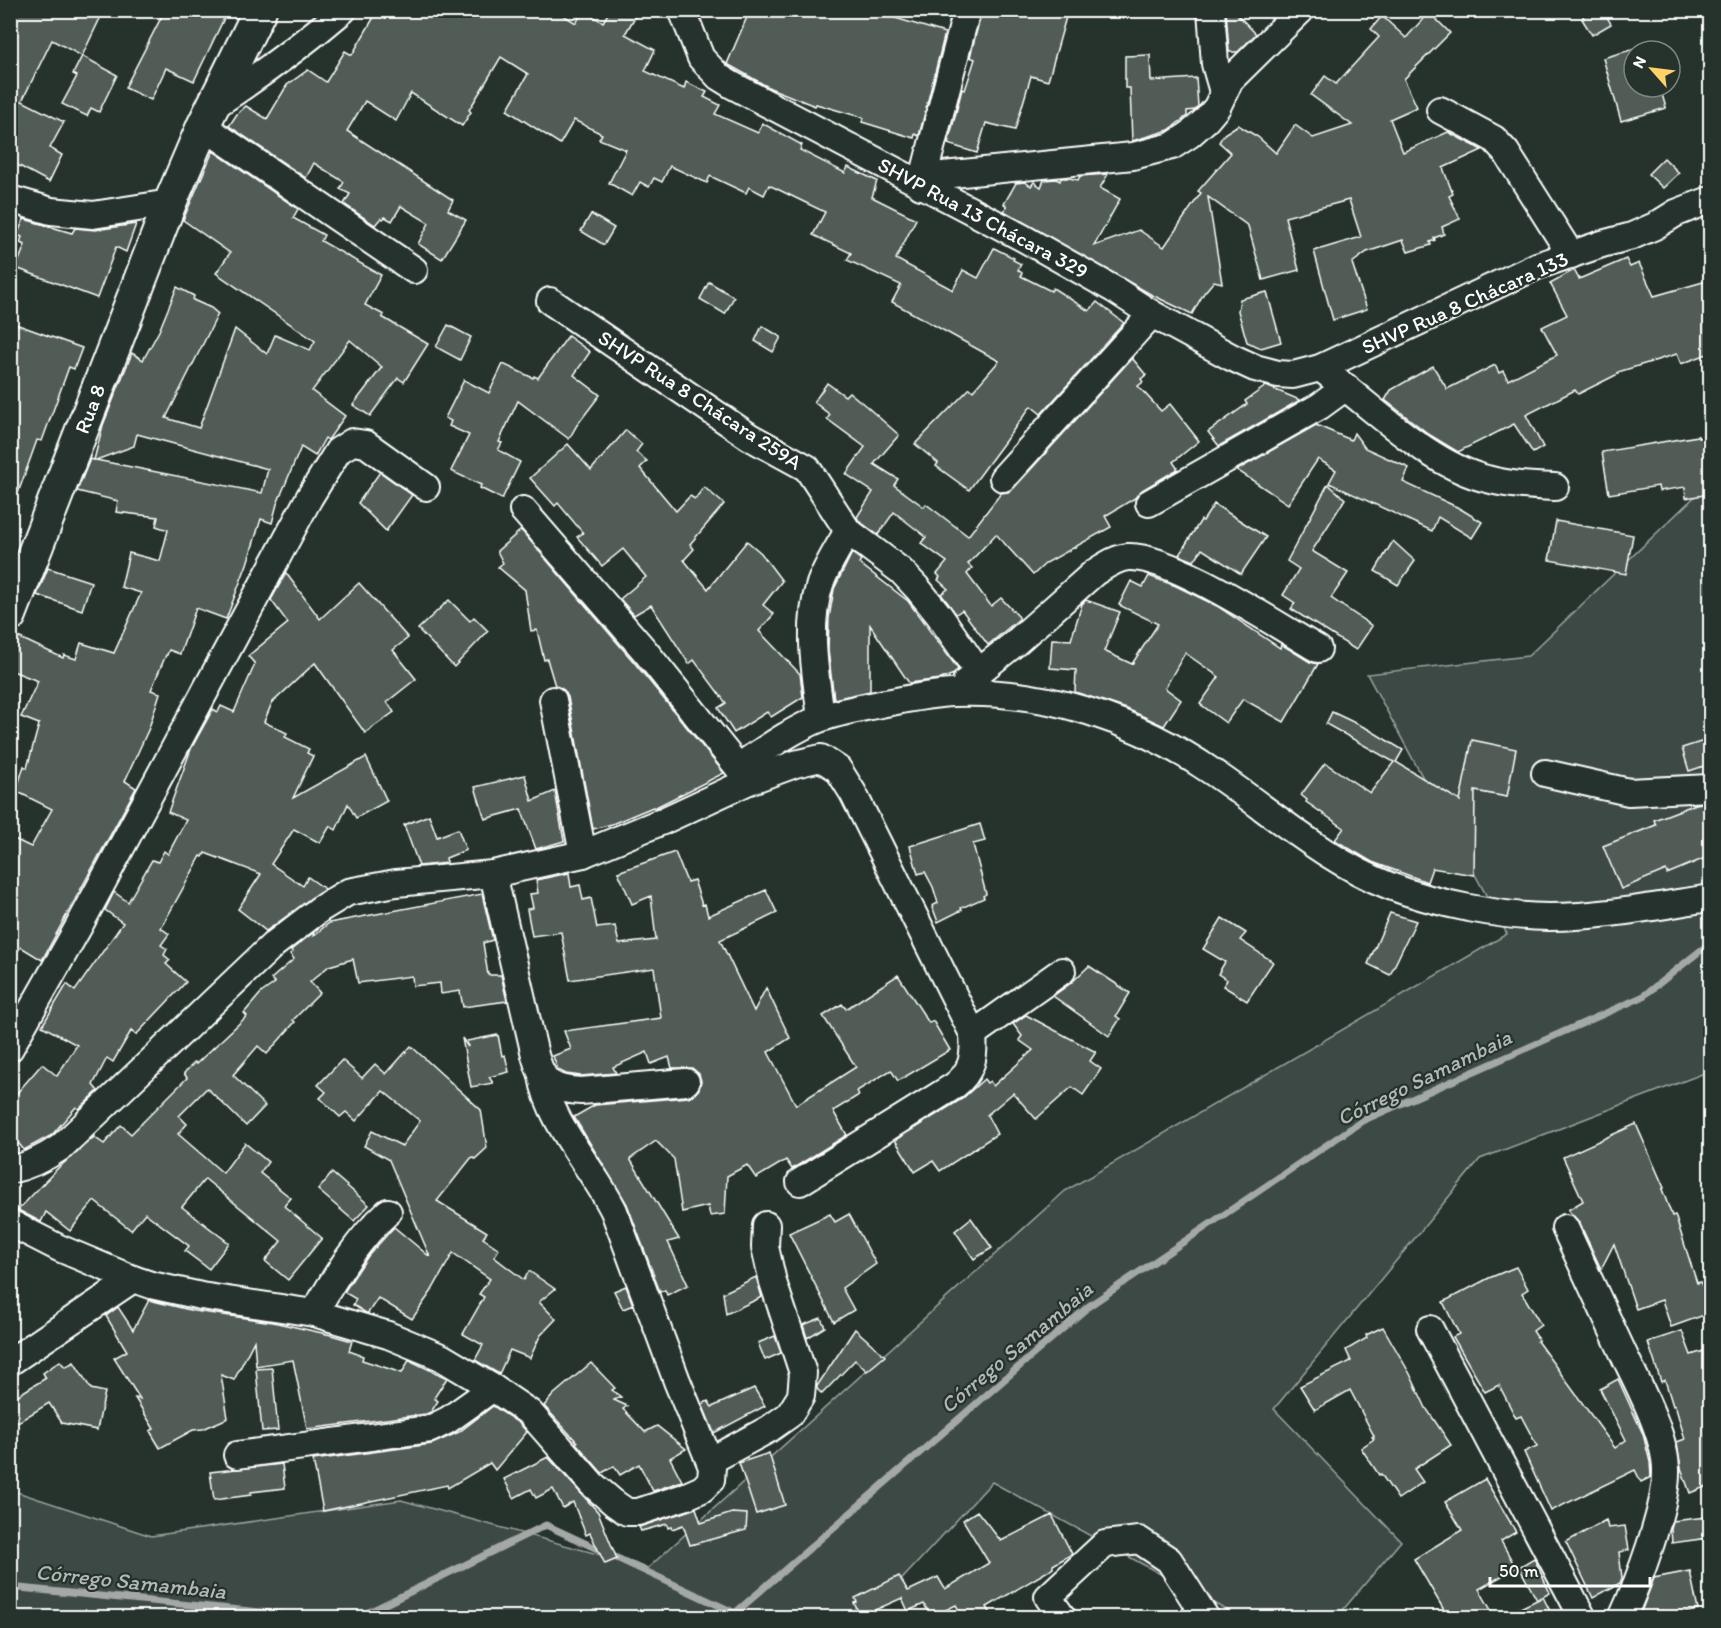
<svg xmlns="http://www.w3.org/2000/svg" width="1721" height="1628" viewBox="0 0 1721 1628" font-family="Itim,sans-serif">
	<rect width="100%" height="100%" fill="#26332d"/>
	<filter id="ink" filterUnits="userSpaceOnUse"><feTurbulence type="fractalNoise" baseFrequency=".0167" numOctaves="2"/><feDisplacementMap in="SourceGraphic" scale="12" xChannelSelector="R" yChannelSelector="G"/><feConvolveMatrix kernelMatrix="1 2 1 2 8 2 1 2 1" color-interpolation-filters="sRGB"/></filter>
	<g filter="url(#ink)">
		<polygon fill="#3e4944" stroke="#9ea4a2" stroke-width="1.5" points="1710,482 1710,1071 1480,1159 1274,1409 1401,1541 1337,1617 1239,1617 992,1482 867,1617 11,1618 11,1490 151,1536 401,1500 648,1568 1065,1191 1507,934 1367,674 1528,656"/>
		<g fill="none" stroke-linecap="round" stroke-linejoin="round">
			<g stroke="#a4a9a7" stroke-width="7">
				<polyline points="10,1587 320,1618"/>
				<polyline points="357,1618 546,1525 735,1613 1089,1306 1362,1121 1642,997 1710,943"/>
			</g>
		</g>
		<g fill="#515c57" stroke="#fff" stroke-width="1.5" fill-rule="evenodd">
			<polygon points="10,10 104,10 82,56 117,75 99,112 91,108 87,116 62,104 77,76 73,74 82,56 52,40 22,101 64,122 50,148 62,155 49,182 10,161"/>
			<polygon points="165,10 228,10 194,81 166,68 151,100 125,88"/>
			<polygon points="378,10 555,10 576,23 583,11 603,22 610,10 639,10 625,34 655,50 645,71 684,89 686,82 707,92 704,97 720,105 715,114 758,133 762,123 802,145 800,150 845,173 848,167 877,181 872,197 916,219 896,259 953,290 963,270 978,278 994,248 1014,258 1013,260 1021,264 1018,270 1022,273 1021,276 1051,291 1053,288 1089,311 1097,302 1124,323 1041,414 1031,406 969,490 936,466 938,463 915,444 970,388 973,391 999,361 892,302 901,285 847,260 851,253 813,235 825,212 804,202 769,185 764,195 749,187 746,193 710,176 707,183 670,166 662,182 654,178 649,187 640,182 632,196 609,183 626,150 599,139 602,134 574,120 560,144 507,110 528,74 501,57 469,110 471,112 462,126 411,93 396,121 365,101 347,131 453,200 448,210 466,220 442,259 418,244 429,223 401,206 392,221 385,217 383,219 381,218 375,225 344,204 350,194 340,189 344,182 314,163 306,178 229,126 237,114 246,106 267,119 287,85 308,70 326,82 345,51 352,55"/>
			<polygon points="750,10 883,10 882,14 945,33 919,136 915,134 914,138 862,122 864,118 816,104 815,106 770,88 729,65 727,64"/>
			<polygon points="982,10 1068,10 1048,81 1031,76 1015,130 986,123 977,153 948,144 962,89 965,90 975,59 970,57"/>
			<polygon points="1226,10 1233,10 1256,34 1238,52 1229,52"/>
			<polygon points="1580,10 1603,10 1611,24 1592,35 1582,19 1584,18"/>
			<polygon points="1429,12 1450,33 1404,79 1417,107 1390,119 1403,152 1448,132 1482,150 1443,168 1453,194 1449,196 1460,219 1442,227 1444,234 1434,238 1435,240 1430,242 1431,245 1408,252 1403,240 1367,252 1352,263 1367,309 1333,320 1314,251 1361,237 1349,200 1285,217 1299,270 1263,280 1248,226 1208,197 1222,283 1214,281 1204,293 1192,314 1152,295 1004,211 1007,206 1004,204 1016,183 1025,182 1031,186 1034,182 1041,187 1044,180 1056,179 1060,181 1061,178 1069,178 1078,180 1080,176 1108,174 1100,188 1120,199 1094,246 1139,230 1164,247 1201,193 1198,191 1231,153 1219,142 1224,134 1238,125 1258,137 1276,153 1295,125 1313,138 1352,125 1311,95 1325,76 1336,84 1379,37 1371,29 1382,16 1406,38"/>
			<polygon points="1634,49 1634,87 1660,87 1666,108 1621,121 1603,58"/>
			<polygon points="1150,55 1151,81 1196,78 1198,106 1195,110 1187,111 1187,116 1169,130 1132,141 1130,88 1125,88 1125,56"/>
			<path d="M213,151L298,209L293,218L324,235L321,241L381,275L365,305L384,315L382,317L428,344L404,382L398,378L370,416L353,405L382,367L350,340L312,391L345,416L328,440L325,438L315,456L301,447L277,504L272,523L261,519L247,564L226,619L196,608L180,654L169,650L167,655H166L151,690L160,693L149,728L125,781L136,788L42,960L21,947L10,960V837L31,847L52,809L16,791L24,766L27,768L39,724L21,717L38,681L10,670V653L18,637L63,658L64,655L76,659L81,643L114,653L141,593L121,587L129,553L160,561L168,530L156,526L158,517L116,512L118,501L77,491L90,459L94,460L103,425L132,353L143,360L159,331L177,287L194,296L193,300L211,308L218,314L166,418L199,428L235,329L267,354L275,335L310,350L315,341L216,273L230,253L183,220ZM137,434L268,469L262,493L96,460L134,446Z"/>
			<polygon points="1664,158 1679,173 1663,188 1648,174"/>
			<polygon points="591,214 614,228 604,245 581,231"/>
			<polygon points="24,219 72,233 75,228 95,230 136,224 126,252 116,247 97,298 16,268 25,245 20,243 22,237 17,235"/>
			<polygon points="1626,259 1630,267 1639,263 1654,296 1710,280 1710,353 1681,364 1677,354 1618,372 1618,374 1578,394 1575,390 1526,415 1543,447 1533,453 1514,424 1458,452 1430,435 1385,400 1391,390 1433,366 1447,389 1495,365 1499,373 1503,371 1508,380 1557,355 1542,327 1567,315 1550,283 1574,270 1579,279"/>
			<polygon points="709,282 734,297 725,314 700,299"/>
			<polygon points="1267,292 1281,342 1261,348 1247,342 1238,311 1240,299"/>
			<polygon points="10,322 82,348 74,369 69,367 42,441 37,440 13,507 10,506"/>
			<polygon points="448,325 471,337 460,360 436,347"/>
			<polygon points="762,326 781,337 773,352 755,341"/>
			<polygon points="568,336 590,352 574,375 600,395 577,425 569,439 518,401 499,442 502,443 498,450 520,462 502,499 480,488 481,485 451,471 469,435 449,426 451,421 445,418 464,380 489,393 503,364 533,378 534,376 538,378"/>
			<polygon points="1132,358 1146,375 1141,379 1143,382 1138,386 1161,411 1170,404 1199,441 1173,462 1178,469 1142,490 1135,498 1105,516 1111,527 1046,563 1033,575 996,534 968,564 972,568 967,574 991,606 1001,598 1019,617 1019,619 988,645 962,610 956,614 941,594 948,589 938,580 940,577 937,574 947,562 921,543 926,537 894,512 878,535 859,521 857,517 873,492 846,474 865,447 827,419 830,415 814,402 827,383 845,396 849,392 866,406 899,435 874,464 898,479 894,485 924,507 926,504 968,536 1001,493 1008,492 1014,488"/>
			<polygon points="1266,386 1300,400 1219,446 1208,432 1247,404 1245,401"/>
			<polygon points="1316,425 1351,440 1354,433 1365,448 1409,468 1403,482 1459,508 1482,522 1472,538 1438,517 1432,531 1329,483 1336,470 1318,459 1288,504 1237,470"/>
			<polygon points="626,430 642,444 636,452 647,461 640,468 676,511 690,496 695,499 704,487 724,504 690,544 694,549 684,560 708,589 747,541 761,553 782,581 763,605 774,614 759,631 800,674 803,697 771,717 767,712 734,733 718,708 726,703 694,660 689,664 651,605 634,615 620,599 646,577 623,549 602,566 577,537 583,533 558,503 555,506 530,478 568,444 591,470"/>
			<polygon points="1698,436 1698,438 1704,437 1707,446 1710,470 1710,494 1686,498 1685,487 1659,491 1658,486 1609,494 1602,452"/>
			<polygon points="380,472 412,495 386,531 358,503"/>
			<polygon points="1328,484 1345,499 1312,551 1348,573 1331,598 1372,626 1356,650 1291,609 1295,603 1283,595 1299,569 1287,561"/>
			<polygon points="1214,504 1266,537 1241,574 1202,549 1194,561 1179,555 1201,520 1203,521"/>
			<polygon points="1556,521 1633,535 1626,574 1549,560"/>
			<polygon points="521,530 633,661 724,773 654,808 653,807 612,824 593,829 568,697 564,690 555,686 547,659 544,660 537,630 531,631 525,590 498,567 503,563 497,551"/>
			<polygon points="1393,541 1415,561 1398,585 1375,571"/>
			<polygon points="852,553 861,560 859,563 908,601 958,669 954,674 941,679 909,683 870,625 870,691 834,699 828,650 829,618 834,589"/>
			<polygon points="48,568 91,582 82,610 37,595"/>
			<polygon points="286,573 320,619 359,583 408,638 393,650 416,679 387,702 394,712 365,733 315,663 272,703 264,722 287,733 285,737 309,749 307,753 313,756 293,798 366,757 387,801 356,818 348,804 336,830 330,826 320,843 294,829 271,864 303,886 308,877 325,889 266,931 238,909 261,874 205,853 203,857 201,856 161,928 169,934 161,945 167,949 164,955 170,960 166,964 186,982 136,1035 131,1031 113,1062 107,1058 93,1085 98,1091 79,1109 76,1107 52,1135 24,1150 10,1133 10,1101 42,1064 57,1076 77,1045 42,1026 67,984 75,991 123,923 105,910 114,892 128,902 152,860 158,862 164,851 168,854 186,820 168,812 191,749 213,709 218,712 221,706 234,712 255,664 248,656 288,623 271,600"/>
			<polygon points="1149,576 1176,586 1217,606 1280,648 1281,644 1310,662 1318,664 1284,722 1243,699 1226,723 1200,704 1219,677 1185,653 1165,688 1181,700 1164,726 1127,709 1075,692 1076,670 1050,668 1052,639 1071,640 1082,604 1086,600 1120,612 1104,651 1132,664 1158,624 1119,605 1131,581 1143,587"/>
			<polygon points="449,600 470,621 474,617 488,631 454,667 418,629"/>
			<polygon points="1332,712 1368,729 1403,750 1396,762 1460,801 1472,740 1516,749 1507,797 1475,791 1474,875 1432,868 1427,882 1372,862 1335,840 1344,828 1306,802 1307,800 1301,795 1325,763 1370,793 1394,762 1326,724"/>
			<polygon points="1710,739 1710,764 1689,771 1682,748"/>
			<polygon points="525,775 532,801 555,791 564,841 536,849 521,809 485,819 475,787"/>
			<polygon points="1702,803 1708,817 1703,819 1710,836 1710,856 1667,874 1666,870 1621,889 1603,846 1656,825 1654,820 1696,804"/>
			<polygon points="429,815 437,837 458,829 466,850 446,858 447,863 419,866 404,825"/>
			<polygon points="980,824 985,841 973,844 986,894 983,896 984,898 961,908 962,910 938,922 932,906 938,903 933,887 925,872 918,874 910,846"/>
			<polygon points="675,852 687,882 694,880 702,905 705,904 708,916 766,890 777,913 720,940 754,1011 766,988 790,1038 768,1052 796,1105 856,1067 823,1016 842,1004 846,1009 898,975 929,1023 933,1021 950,1050 898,1081 891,1070 857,1091 859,1095 833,1111 847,1135 792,1169 786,1160 756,1178 747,1165 727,1176 725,1214 710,1216 708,1206 682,1212 674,1159 656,1141 630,1159 679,1239 668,1242 688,1285 667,1295 665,1290 660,1292 627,1204 574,1117 595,1105 688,1097 694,1095 699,1089 701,1081 699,1074 692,1068 672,1068 669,1057 651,1064 647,1052 613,1067 616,1073 581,1076 566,1074 558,1070 553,1056 571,1049 564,1031 661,1018 654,968 570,980 561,932 532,936 527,909 533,908 530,894 538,893 536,880 569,873 571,887 580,885 583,900 591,898 597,928 615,926 619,944 656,940 651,896 632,904 618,872"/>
			<polygon points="482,894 493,940 483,943 488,975 501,975 507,1001 463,1007 460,991 441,994 440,983 413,986 412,976 358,983 353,959 329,966 310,982 320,993 293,1020 295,1022 267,1054 258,1046 233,1075 265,1106 246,1126 207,1088 179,1116 187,1124 178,1134 223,1173 245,1143 268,1162 260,1173 291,1198 284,1206 322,1238 288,1280 265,1261 281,1241 205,1179 182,1207 229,1243 209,1269 185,1251 189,1246 145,1213 131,1230 94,1201 70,1231 46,1212 41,1222 18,1210 57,1169 94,1137 104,1144 121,1125 131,1134 187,1078 184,1073 195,1062 196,1064 247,1016 244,1013 261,993 275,983 271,979 294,959 290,954 293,952 291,950 314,932 313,936 329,923"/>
			<polygon points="1390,913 1416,921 1390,975 1368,964"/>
			<polygon points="1222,918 1246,933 1240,940 1273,962 1247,1001 1223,986 1227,980 1218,974 1225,962 1203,949"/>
			<polygon points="1089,966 1130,993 1116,1016 1120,1019 1109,1036 1053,996 1071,983"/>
			<polygon points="1026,1015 1096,1052 1090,1061 1101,1069 1083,1095 1072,1087 1036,1119 1013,1093 987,1115 997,1134 940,1171 933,1161 915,1172 895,1140 962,1099 984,1079 987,1083 990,1081 993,1086 1033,1050 1019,1040 1022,1036 1013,1024"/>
			<polygon points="498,1035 502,1056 505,1055 509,1072 489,1077 493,1083 471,1087 462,1038 468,1047 467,1041"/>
			<polygon points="411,1046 481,1110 487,1148 475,1159 472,1157 437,1201 487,1232 483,1238 499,1249 494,1257 524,1280 529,1271 555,1289 539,1302 556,1319 540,1336 530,1358 510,1350 499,1374 475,1360 483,1345 463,1334 484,1297 479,1294 490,1279 453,1253 431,1292 412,1319 378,1298 368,1313 366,1313 353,1305 356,1299 344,1292 368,1256 394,1227 430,1257 389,1160 364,1146 372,1131 402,1146 420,1121 383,1091 356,1121 346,1112 340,1117 320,1098 326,1092 318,1085 342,1060 362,1078 375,1064 386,1074"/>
			<polygon points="1636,1124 1664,1188 1662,1189 1672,1216 1675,1215 1697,1283 1700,1282 1705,1291 1710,1310 1710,1313 1671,1327 1662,1300 1636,1309 1614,1244 1601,1269 1579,1222 1568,1210 1583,1201 1563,1157"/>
			<polygon points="332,1173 369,1205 354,1221 318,1190"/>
			<polygon points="830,1214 835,1222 849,1214 876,1264 842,1288 854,1310 834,1322 789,1233"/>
			<polygon points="971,1218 992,1248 974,1259 955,1231"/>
			<polygon points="1516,1267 1528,1289 1522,1293 1541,1325 1533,1331 1539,1340 1537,1341 1615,1448 1626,1440 1600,1389 1618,1379 1643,1434 1650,1462 1651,1477 1641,1482 1635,1470 1551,1511 1524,1452 1537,1446 1521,1416 1516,1418 1499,1385 1485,1392 1453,1337 1459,1334 1443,1302 1489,1278"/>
			<polygon points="756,1277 762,1297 726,1314 723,1293"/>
			<polygon points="626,1286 633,1305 623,1309 614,1291"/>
			<polygon points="149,1300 194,1311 273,1322 331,1335 352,1341 349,1351 363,1356 362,1360 402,1373 409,1360 447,1378 434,1398 438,1401 431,1412 426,1414 307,1429 293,1360 256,1366 254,1341 234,1380 221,1375 228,1418 203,1429 193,1430 160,1448 150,1431 154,1429 135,1398 140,1399 114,1358 127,1351 106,1316 118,1307 133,1330"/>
			<polygon points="821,1318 825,1327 807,1338 803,1325"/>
			<polygon points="1383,1327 1410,1374 1426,1408 1451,1445 1414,1469 1423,1482 1398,1499 1381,1474 1379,1475 1361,1448 1374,1439 1372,1437 1374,1436 1350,1390 1315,1410 1300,1386 1351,1361 1346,1350 1367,1338 1366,1335"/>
			<polygon points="855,1329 885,1356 867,1371 855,1360 822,1394 817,1389 817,1386"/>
			<polygon points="1682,1331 1691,1355 1710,1349 1710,1485 1690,1493 1681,1468 1677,1442 1685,1439 1675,1405 1673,1406 1665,1380 1661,1382 1648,1342"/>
			<polygon points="775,1336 781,1353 765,1360 758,1343"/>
			<polygon points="60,1361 65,1367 74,1362 91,1389 105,1392 97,1430 62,1423 49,1403 10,1427 10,1400 46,1378 43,1373"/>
			<polygon points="591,1363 615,1388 612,1390 621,1397 614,1400 627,1406 623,1409 645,1432 657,1426 686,1449 670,1458 682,1481 653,1491 639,1464 620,1475 614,1466 602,1473 576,1443 577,1442 544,1406 553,1395"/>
			<polygon points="272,1368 278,1430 262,1431 256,1369"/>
			<polygon points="754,1388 765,1406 714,1433 702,1404 708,1401 712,1407"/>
			<polygon points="493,1406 520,1424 527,1432 495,1470 490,1463 448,1488 447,1485 323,1511 313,1460 432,1444 459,1432"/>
			<polygon points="769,1453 785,1505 756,1514 739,1463"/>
			<polygon points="548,1457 598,1512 617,1559 605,1564 590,1533 586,1535 573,1502 563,1508 553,1489 536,1498 531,1489 514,1498 504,1479"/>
			<polygon points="282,1464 285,1488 251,1492 251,1495 214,1500 210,1472"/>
			<polygon points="1485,1479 1516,1532 1501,1541 1516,1568 1479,1589 1495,1617 1448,1617 1414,1559 1462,1530 1445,1502"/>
			<polygon points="696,1508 701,1523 732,1513 747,1514 746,1530 690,1545 683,1525 672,1529 671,1527 668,1528 667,1524 641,1531 639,1527"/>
			<polygon points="977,1511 1001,1541 1052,1515 1072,1554 1053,1565 1053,1568 987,1607 993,1617 963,1617 956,1605 931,1617 924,1604 908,1611 902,1598 875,1610 874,1617 861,1617 854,1603 857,1602 855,1598 899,1576 908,1591 938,1577 945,1589 989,1563 963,1520"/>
			<polygon points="1706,1517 1708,1538 1672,1543 1671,1529 1673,1521"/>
			<polygon points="1606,1520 1608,1528 1625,1526 1629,1550 1619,1552 1622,1578 1620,1583 1593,1598 1566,1542"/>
			<polygon points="1534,1558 1550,1593 1537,1600 1519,1567"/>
			<polygon points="1690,1571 1698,1610 1663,1617 1639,1617 1654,1578"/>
			<polygon points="1543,1597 1550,1611 1540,1617 1502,1617"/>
		</g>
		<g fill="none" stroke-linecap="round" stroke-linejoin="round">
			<g stroke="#fff" stroke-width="30">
				<g id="minor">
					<polyline points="682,10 701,58 719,77 732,85 1023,238 1115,290 1152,314 1231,357 1255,368 1278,374 1293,375 1320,368 1537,266 1602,244 1632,236 1655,226 1676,213 1710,200"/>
					<polyline points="1211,10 1215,64 1223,92"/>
					<path d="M212,107C258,77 301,46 343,10"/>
					<polyline points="1440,110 1494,139 1506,152 1571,255"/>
					<polyline points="203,126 414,270"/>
					<polyline points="923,177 1133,156 1172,146 1189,135 1207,119 1217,107 1230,80 1301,10"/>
					<polyline points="921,186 967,10"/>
					<polyline points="10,199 51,211 93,215 170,203"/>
					<polyline points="550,301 750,437 807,468 848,531 901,571 918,589 939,615 979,673"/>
					<path d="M1320,368C1369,403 1428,465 1487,479C1509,485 1532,486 1555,487"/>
					<polyline points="1003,478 1152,314"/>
					<polyline points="1149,503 1320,406 1346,387"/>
					<polyline points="523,510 645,651 749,781"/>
					<path d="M966,682L1014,644L1095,572C1105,566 1116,558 1128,557C1170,554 1278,626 1318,649"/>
					<polyline points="553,700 583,854"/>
					<path d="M821,718C816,675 806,627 820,584C827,565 838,548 848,531"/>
					<path d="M738,767C764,750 790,731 819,719C840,711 863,708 885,703C907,699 930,694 953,693C1046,689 1137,720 1214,773C1272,812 1324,860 1390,886C1434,903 1502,917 1549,917C1603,917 1657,906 1710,898"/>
					<polyline points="1545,773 1629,792 1710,788"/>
					<path d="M493,874L535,1055C543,1084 551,1089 581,1091L686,1082"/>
					<polyline points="973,1034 1062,971"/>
					<polyline points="10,1048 79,926 309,498 338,451 352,442 366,444 426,487"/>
					<path d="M10,1170C30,1166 45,1158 61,1147L273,945L320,909L348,892L396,883L493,874L583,854L663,821L749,781L795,764L821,758L838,769L853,793L973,1034C975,1057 972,1072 954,1086L800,1182"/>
					<path d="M10,1223L59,1248L133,1279L151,1285L201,1296L314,1313L388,1335L441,1357L493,1388L530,1413L592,1484L614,1503L627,1512H638L684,1497L702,1489L711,1480L712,1467L677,1381L614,1211C593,1168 549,1122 542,1076"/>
					<path d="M1565,1228C1585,1271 1605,1314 1625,1357C1640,1388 1667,1439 1666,1473C1666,1509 1638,1583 1622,1618"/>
					<path d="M314,1313C336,1276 356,1241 388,1212"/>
					<polyline points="1430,1329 1583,1618"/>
					<polyline points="10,1362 133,1279"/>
					<polyline points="237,1455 430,1429 448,1420 493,1388"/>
					<polyline points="710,1461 769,1429 789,1415 801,1396 803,1373 773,1282 765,1247 766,1225"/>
					<polyline points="1063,1618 1048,1597 1105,1544 1139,1540 1169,1560 1206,1618"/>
				</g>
			</g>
			<g stroke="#fff" stroke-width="36">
				<polyline id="tertiary" points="10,615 170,203 203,126 260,10"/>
			</g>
			<use href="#minor" stroke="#26332d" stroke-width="26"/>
			<use href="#tertiary" stroke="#26332d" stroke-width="32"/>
		</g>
	</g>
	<g text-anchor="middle" stroke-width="4.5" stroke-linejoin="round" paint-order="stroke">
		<g font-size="21" fill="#fff" stroke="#26332d">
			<text transform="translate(983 218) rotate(28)" y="7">SHVP Rua 13 Chácara 329</text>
			<text transform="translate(1465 303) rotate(-24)" y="7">SHVP Rua 8 Chácara 133</text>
			<text transform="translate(700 400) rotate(33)" y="7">SHVP Rua 8 Chácara 259A</text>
			<text transform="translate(90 409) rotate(-69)" y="7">Rua 8</text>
		</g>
		<g font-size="22" font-style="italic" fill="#b3b8b6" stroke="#26332d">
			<text transform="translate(1424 1077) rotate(-26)" y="8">Córrego Samambaia</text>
			<text transform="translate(1016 1347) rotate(-40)" y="8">Córrego Samambaia</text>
			<text transform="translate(131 1581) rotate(6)" y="8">Córrego Samambaia</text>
		</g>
	</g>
	<rect width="1721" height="1628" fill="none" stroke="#26332d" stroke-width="36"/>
	<rect x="18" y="18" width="1685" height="1592" fill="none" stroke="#fff" stroke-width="2" filter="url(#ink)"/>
	<g transform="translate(1652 69) rotate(298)"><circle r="28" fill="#26332d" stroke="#7d8581" stroke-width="1.5"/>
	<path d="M0-4.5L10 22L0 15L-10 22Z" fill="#ffd166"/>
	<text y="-9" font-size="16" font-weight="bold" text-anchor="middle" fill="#ffffff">N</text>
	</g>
	<path d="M1490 1577v9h160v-9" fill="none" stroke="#ffffff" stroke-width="3"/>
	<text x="1499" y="1577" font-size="18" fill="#ffffff" stroke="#26332d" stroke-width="4.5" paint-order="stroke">50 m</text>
</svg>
